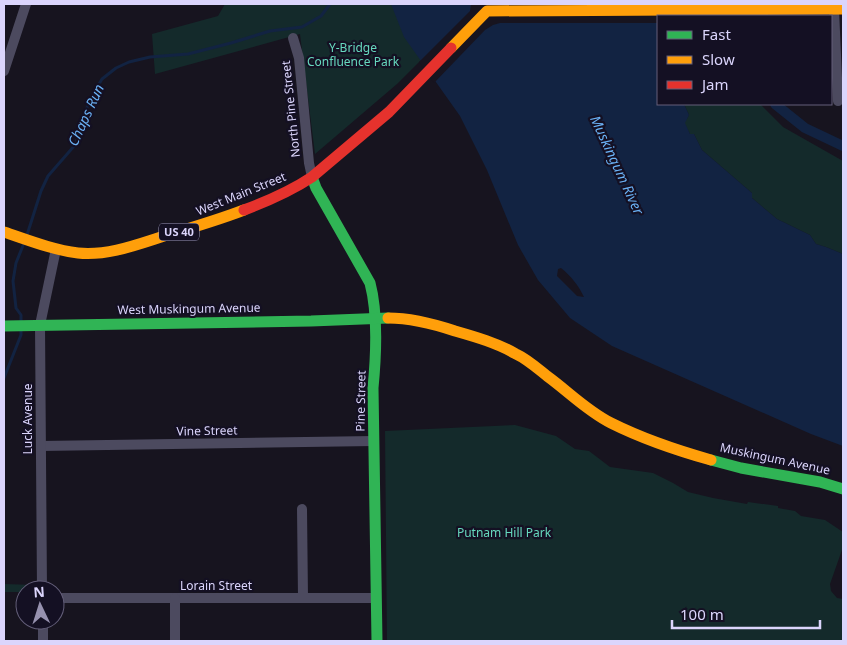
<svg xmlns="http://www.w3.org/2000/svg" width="847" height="645" viewBox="0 0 847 645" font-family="'Noto Sans',sans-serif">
	<rect width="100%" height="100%" fill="#17141f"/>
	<g fill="#142a2b">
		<polygon points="225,4 468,4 470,11 397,84 315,154 300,34 155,74 152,34 218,16"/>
		<polygon points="684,104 760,104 783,127 843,161 843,254 826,247 816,244 810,235 777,219 752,198 752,193 702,150 694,134 690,134 684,123 689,115"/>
		<polygon points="515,425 556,436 575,449 589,451 610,467 653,473 673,483 688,492 713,498 747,504 748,502 778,506 778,508 795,511 801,516 825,520 843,532 843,547 830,584 831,591 837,598 843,599 843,641 387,641 385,431"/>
		<polygon points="4,584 34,585 34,590 25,590 25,592 4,592"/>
	</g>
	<path fill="#122342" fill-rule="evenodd" d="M391,4H663L658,16V104H684L689,115L685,123L690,134H694L702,150L752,193V198L777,219L810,235L816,244L826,247L843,254V446L811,434L612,346L570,318L538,280L518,245L487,170L460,116L404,37ZM561,268C570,275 579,286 584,297L577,296L557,276L558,269Z"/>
	<polygon fill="#17141f" points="471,4 664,4 658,16 658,23 500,23 493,25 485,30 434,83 419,62 470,11"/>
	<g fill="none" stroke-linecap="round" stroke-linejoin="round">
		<g stroke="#122342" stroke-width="3">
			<polyline points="27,235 41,191 48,176 75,145 86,110 92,96 102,79 116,68 129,62 150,57 188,54 231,43 270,31 302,27 321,16 330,4"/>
			<polyline points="21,321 21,315 16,308 13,281 16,263 24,243"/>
			<polyline points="4,378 19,340 21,335 21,330"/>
		</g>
		<polyline stroke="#122342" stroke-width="10" points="775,104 805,128 843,146"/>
		<g stroke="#4c4a5f" stroke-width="10">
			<polyline points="834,9 838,101"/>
			<polyline points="293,38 299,58 309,163 312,177"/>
			<polyline points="4,71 26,4"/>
			<polyline points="41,446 374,441"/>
			<polyline points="302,509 303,598"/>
			<polyline points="42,590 40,325 56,249"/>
			<polyline points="55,598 376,598"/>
			<polyline points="175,598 175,641"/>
			<polyline points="43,620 43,641"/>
		</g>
		<g stroke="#30b455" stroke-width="11">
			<path d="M312,177L316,188L370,283C378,313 376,357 373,388L377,641"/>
			<polyline points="4,326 311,321 388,318"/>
			<polyline points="711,460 741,468 820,482 843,489"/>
		</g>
		<g stroke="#ff9f0a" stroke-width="11">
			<polyline points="451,48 487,11 843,9"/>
			<path d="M4,232C28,240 53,250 78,253C107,256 136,245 164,236C191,228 218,220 244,210"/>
			<path d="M388,318C411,318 434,324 455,331C476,337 497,343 516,354C527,359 537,368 547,376C569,392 587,411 611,423C641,438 679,451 711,460"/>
		</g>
		<path stroke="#e5322d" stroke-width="11" d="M244,210C268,201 291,191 312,177L389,112L451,48"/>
	</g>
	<g text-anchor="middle" stroke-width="4.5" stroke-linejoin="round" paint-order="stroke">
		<rect fill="#141023" stroke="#9f9abb" stroke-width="1" x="159" y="223.5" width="40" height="17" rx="4"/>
		<g font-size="11" font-weight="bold" fill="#dbd5fc">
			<text x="179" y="236">US 40</text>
		</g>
		<g font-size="12" fill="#66d8be" stroke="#141023">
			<text x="353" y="52">Y-Bridge<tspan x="353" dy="14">Confluence Park</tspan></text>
			<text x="504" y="537">Putnam Hill Park</text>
		</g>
		<g font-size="12" fill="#dbd5fc" stroke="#141023">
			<text transform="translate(291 109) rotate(-96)" y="4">North Pine Street</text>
			<text transform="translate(241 194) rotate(-22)" y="4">West Main Street</text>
			<text transform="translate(189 309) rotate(-1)" y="4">West Muskingum Avenue</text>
			<text transform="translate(361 401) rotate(-89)" y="4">Pine Street</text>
			<text transform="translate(28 419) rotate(-90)" y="4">Luck Avenue</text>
			<text transform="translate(207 431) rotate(-1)" y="4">Vine Street</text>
			<text transform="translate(775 459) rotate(12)" y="4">Muskingum Avenue</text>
			<text x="216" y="590">Lorain Street</text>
		</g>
		<g font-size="14" font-style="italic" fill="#6ab1f5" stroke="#141023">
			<text transform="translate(86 115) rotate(-65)" y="5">Chaps Run</text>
			<text transform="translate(617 165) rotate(65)" y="5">Muskingum River</text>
		</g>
	</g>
	<rect width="847" height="645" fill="none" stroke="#dbd5fc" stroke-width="10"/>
	<rect x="657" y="15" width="175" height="90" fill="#141023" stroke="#645f7a"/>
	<rect x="667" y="31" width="25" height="8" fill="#30b455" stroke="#645f7a"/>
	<text x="702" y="40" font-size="15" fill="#dbd5fc">Fast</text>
	<rect x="667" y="56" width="25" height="8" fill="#ff9f0a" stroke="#645f7a"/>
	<text x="702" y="65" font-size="15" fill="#dbd5fc">Slow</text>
	<rect x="667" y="81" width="25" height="8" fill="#e5322d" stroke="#645f7a"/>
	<text x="702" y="90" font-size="15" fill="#dbd5fc">Jam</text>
	<g transform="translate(40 605) rotate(356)"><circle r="24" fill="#141023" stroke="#645f7a"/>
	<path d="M0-4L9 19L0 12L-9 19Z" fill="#9691af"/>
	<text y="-8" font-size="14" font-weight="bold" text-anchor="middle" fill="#dbd5fc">N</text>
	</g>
	<path d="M672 620v8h148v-8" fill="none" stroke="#dbd5fc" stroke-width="2.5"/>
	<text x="680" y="620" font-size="15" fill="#dbd5fc" stroke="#141023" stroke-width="4" paint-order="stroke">100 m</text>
</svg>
